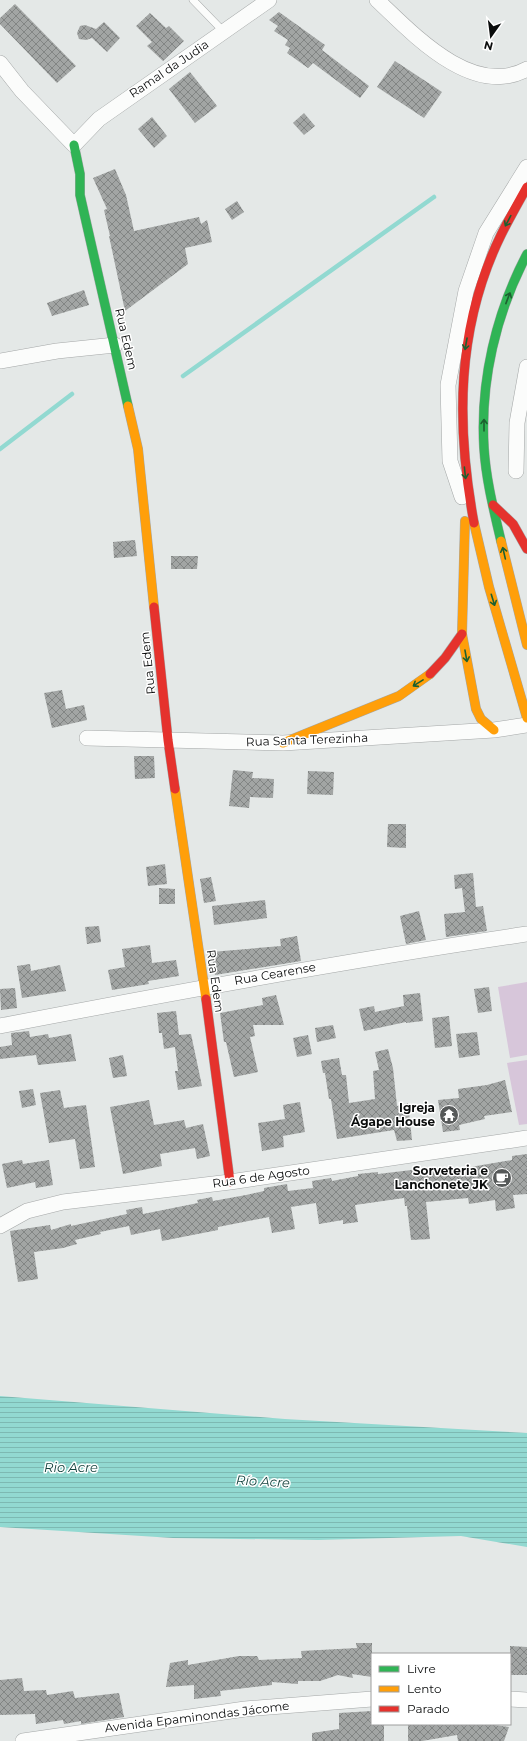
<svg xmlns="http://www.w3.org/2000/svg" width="527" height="1741" viewBox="0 0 527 1741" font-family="Montserrat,sans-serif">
	<defs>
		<pattern id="water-rules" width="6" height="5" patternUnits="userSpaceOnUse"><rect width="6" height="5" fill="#92d9d1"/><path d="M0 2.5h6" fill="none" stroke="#7db9b2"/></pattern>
		<pattern id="building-cross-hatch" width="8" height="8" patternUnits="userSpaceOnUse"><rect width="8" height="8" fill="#a2a5a4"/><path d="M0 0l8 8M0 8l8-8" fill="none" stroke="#828584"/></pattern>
	</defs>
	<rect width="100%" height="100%" fill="#e4e8e7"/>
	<g fill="#d7c6da">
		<polygon points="527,982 527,1055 510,1058 498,987"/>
		<polygon points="527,1060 527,1124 519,1125 507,1063"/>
	</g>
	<polygon fill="url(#water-rules)" points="0,1396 285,1419 527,1433 527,1547 461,1536 318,1540 173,1538 0,1527"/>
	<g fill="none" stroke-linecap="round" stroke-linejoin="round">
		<g stroke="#92d9d1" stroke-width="4.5">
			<polyline points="183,376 434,197"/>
			<polyline points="0,449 72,394"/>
		</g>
	</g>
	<g fill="url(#building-cross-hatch)">
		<polygon points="15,4 76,66 57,83 0,24 0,18"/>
		<polygon points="279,12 325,45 322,50 369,86 360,98 313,63 308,68 287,53 290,48 285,45 288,40 274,31 278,26 269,20"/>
		<polygon points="150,13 166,28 169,26 184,41 163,61 147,46 152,42 136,26"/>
		<polygon points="104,22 120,38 107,52 92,38 86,40 79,39 77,33 80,26 85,25 96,29"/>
		<polygon points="395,61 442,92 424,118 377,87"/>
		<polygon points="190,72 217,106 195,123 169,89"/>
		<polygon points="304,113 315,126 304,135 293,123"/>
		<polygon points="152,117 167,136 154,148 138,129"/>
		<polygon points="115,169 126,195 134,231 199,217 201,224 207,220 212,242 185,248 188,264 125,311 109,236 110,236 104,210 107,209 93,178"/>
		<polygon points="237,201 244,212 232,220 225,209"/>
		<polygon points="84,290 89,305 52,316 47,303"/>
		<polygon points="135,540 137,556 114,558 113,542"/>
		<polygon points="171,556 198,556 197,569 171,569"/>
		<polygon points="62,690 66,709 84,705 87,720 52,728 44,693"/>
		<polygon points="134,756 154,756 155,778 135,779"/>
		<polygon points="233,770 253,772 252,778 274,779 273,798 250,797 249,808 229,806"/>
		<polygon points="308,771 334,772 333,795 307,794"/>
		<polygon points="388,824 406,824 406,848 387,847"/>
		<polygon points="165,864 167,884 148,886 146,867"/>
		<polygon points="473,873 476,907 483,906 487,931 446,937 444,914 465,912 462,888 455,889 454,875"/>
		<polygon points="211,877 216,901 204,903 200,879"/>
		<polygon points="159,888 175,889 175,904 159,904"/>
		<polygon points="265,900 267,918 214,925 212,906"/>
		<polygon points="419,911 426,940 406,944 400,916"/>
		<polygon points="99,926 101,942 87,944 85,927"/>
		<polygon points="297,936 301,961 215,975 211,952 281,946 280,939"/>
		<polygon points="150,945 152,963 176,960 179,976 148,981 149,984 112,990 108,970 125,967 122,949"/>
		<polygon points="30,964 31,971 60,965 66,991 22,998 17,966"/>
		<polygon points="489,987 492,1011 478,1013 474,989"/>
		<polygon points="15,988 17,1008 1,1010 0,989"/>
		<polygon points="420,993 423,1021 406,1023 406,1022 364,1031 359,1009 374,1006 375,1012 404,1006 403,995"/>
		<polygon points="276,995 284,1025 253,1025 255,1036 250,1037 258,1072 234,1077 226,1042 224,1042 220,1013 263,1005 262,998"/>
		<polygon points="176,1011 179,1035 191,1034 202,1086 178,1090 175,1071 178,1071 175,1047 164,1049 162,1033 159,1033 157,1013"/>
		<polygon points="449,1016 452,1046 435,1048 432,1018"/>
		<polygon points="333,1025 336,1038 317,1042 315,1028"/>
		<polygon points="29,1031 30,1037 48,1034 49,1038 71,1034 76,1061 38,1065 36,1055 0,1059 0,1047 12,1045 11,1033"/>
		<polygon points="477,1032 480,1055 459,1058 456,1034"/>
		<polygon points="308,1035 312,1054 297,1057 293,1038"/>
		<polygon points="388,1049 393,1068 397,1106 408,1103 412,1140 397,1141 394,1130 337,1139 331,1099 329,1099 325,1073 323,1073 321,1061 339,1058 342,1075 346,1075 349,1103 375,1099 373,1071 379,1070 375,1052"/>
		<polygon points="123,1055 127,1076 113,1078 109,1058"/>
		<polygon points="505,1080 512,1112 484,1116 485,1119 459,1125 460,1130 443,1132 438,1100 459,1098 458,1089 487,1085"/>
		<polygon points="33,1089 36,1105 22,1108 19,1091"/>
		<polygon points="60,1090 64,1108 86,1105 95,1167 80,1169 75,1139 49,1143 40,1093"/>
		<polygon points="149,1100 154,1125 184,1120 186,1128 203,1124 210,1156 197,1159 195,1148 160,1154 162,1166 123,1174 110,1107"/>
		<polygon points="300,1102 305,1132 283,1136 284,1147 262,1151 258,1123 285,1119 283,1105"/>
		<polygon points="527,1154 527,1194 513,1195 515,1208 496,1211 495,1200 469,1204 468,1198 426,1202 430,1239 411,1240 407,1206 405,1206 404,1198 355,1205 358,1222 343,1224 343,1220 319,1224 316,1203 291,1207 295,1229 272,1233 269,1217 218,1227 218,1230 162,1241 160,1229 131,1235 129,1226 100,1232 101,1234 75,1240 77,1244 63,1248 34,1252 38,1279 18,1282 10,1231 50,1225 51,1230 71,1224 71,1226 127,1214 126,1210 142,1207 143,1214 198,1203 197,1200 212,1197 213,1201 246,1195 264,1191 264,1188 287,1184 288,1191 313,1188 312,1181 331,1178 332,1181 358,1176 358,1174 378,1172 378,1174 420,1169 421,1171 459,1167 459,1169 512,1160 512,1156"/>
		<polygon points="22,1160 23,1164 49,1160 53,1185 36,1188 35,1182 7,1188 2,1164"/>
		<polygon points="356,1643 372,1643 372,1677 352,1674 353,1678 338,1675 320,1681 298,1681 298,1684 272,1682 272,1685 220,1691 221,1696 194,1699 194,1685 166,1687 170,1663 188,1660 188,1665 239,1656 257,1656 259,1660 302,1658 301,1651 357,1648"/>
		<polygon points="510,1646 527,1647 527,1675 510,1675"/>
		<polygon points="22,1678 24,1691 46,1690 47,1695 73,1691 75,1698 119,1693 124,1717 81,1724 81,1721 64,1724 63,1720 36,1724 35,1714 0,1715 0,1680"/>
		<polygon points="372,1711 372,1724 384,1724 384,1741 312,1741 312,1733 339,1729 339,1713"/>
		<polygon points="408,1724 487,1724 509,1727 504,1741 458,1741 457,1735 422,1741 408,1741"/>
	</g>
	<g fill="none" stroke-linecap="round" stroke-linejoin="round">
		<g stroke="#a4a7a7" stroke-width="8">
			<polyline id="lane" points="193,0 224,32"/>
		</g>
		<g stroke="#a4a7a7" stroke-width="16">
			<g id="street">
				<path d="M377,0C413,34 473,99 527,69"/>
				<polyline points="0,63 22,91 74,145 99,119 269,0"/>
				<polyline points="0,361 57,351 115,345"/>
				<polyline points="516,471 517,423 527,367"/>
				<polyline points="462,497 450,461 448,385 466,291 486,233 527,167"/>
				<polyline points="87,738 283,743 494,730 527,725"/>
				<path d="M0,1026C175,992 350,960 527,934"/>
				<polyline points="0,1226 27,1211 63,1202 230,1182 527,1138"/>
				<polyline points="510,1699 527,1700"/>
				<polyline points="23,1741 245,1709 372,1699"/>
			</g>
		</g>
		<g stroke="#a4a7a7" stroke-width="10">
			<g id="fast">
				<polyline points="74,145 80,174 80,195 128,406"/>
				<path d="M501,541C494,511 486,480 484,448C480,381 496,313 527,254"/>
			</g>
		</g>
		<g stroke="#a4a7a7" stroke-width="10">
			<g id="slow">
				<polyline points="128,406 138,449 154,607"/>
				<polyline points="465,521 462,634 476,709 481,719 494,730"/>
				<polyline points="474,523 489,587 527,718"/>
				<polyline points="501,541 527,645"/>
				<polyline points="283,743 399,696 430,674"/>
				<polyline points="175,789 206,999"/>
			</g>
		</g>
		<g stroke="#a4a7a7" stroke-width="10">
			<g id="jam">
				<polyline points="493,505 513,524 527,549"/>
				<path d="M474,523C456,425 456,327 501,235C509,219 518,203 527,187"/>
				<polyline points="154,607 168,740 175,789"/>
				<polyline points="430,674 445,658 462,634"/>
				<polyline points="206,999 230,1182"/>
			</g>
		</g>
		<use href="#lane" stroke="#fbfcfb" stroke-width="7"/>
		<use href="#street" stroke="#fbfcfb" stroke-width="15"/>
		<use href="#fast" stroke="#30b455" stroke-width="9"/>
		<use href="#slow" stroke="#ff9f0a" stroke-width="9"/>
		<use href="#jam" stroke="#e5322d" stroke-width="9"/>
	</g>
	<defs><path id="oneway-shaft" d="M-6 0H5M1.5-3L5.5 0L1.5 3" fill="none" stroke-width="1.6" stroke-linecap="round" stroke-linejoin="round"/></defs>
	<g stroke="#1d6030">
		<use href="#oneway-shaft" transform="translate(508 221) rotate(118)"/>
		<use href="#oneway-shaft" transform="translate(508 298) rotate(-69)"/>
		<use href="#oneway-shaft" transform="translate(466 344) rotate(100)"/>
		<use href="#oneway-shaft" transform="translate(484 425) rotate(-90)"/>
		<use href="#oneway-shaft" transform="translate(465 473) rotate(84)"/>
		<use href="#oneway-shaft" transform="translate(504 553) rotate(-103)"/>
		<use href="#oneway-shaft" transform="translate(493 600) rotate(73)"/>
		<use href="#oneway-shaft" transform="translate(466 656) rotate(80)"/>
		<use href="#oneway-shaft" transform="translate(418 683) rotate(148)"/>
	</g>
	<defs>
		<g id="temple-disc" transform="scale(1)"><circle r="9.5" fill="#565959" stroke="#fff"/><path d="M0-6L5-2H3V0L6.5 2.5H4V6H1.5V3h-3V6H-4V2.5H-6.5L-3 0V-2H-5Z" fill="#fff"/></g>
		<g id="cafe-disc" transform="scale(1)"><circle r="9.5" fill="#565959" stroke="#fff"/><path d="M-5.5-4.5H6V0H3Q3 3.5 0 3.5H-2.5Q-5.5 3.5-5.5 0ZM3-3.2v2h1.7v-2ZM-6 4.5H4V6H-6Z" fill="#fff"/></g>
	</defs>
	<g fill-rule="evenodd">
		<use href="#temple-disc" x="449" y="1115"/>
		<use href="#cafe-disc" x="502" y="1178"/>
	</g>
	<g text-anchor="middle" stroke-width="3" stroke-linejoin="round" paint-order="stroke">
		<g font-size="12" fill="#0a0c0c" stroke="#fff">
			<text transform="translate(169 69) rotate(-34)" y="4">Ramal da Judia</text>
			<text transform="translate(126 339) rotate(77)" y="4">Rua Edem</text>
			<text transform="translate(148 663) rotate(-96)" y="4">Rua Edem</text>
			<text transform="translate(307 740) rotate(-2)" y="4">Rua Santa Terezinha</text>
			<text transform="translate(275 974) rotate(-10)" y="4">Rua Cearense</text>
			<text transform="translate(215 981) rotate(82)" y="4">Rua Edem</text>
			<text transform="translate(261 1177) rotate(-8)" y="4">Rua 6 de Agosto</text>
			<text transform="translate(197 1717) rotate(-7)" y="4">Avenida Epaminondas Jácome</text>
		</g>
		<g font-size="12" font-weight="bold" fill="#0a0c0c" stroke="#fff" text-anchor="end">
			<text x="435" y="1112">Igreja<tspan x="435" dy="14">Ágape House</tspan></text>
			<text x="488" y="1175">Sorveteria e<tspan x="488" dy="14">Lanchonete JK</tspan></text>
		</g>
		<g font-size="13" font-style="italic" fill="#13423d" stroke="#fff">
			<text x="71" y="1472">Rio Acre</text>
			<text transform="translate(263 1481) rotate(3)" y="5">Río Acre</text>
		</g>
	</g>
	<rect x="371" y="1653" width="140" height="72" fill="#ffffff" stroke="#9d9e9e"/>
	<rect x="379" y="1666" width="20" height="6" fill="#30b455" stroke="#9d9e9e"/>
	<text x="407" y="1673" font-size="12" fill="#0a0c0c">Livre</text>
	<rect x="379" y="1686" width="20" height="6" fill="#ff9f0a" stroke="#9d9e9e"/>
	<text x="407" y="1693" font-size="12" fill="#0a0c0c">Lento</text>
	<rect x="379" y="1706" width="20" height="6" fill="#e5322d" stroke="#9d9e9e"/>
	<text x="407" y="1713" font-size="12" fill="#0a0c0c">Parado</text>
	<g transform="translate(491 36) rotate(194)" stroke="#ffffff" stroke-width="3" paint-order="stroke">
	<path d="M0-3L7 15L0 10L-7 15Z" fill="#0a0c0c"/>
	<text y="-6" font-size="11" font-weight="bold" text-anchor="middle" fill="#0a0c0c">N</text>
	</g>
</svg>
